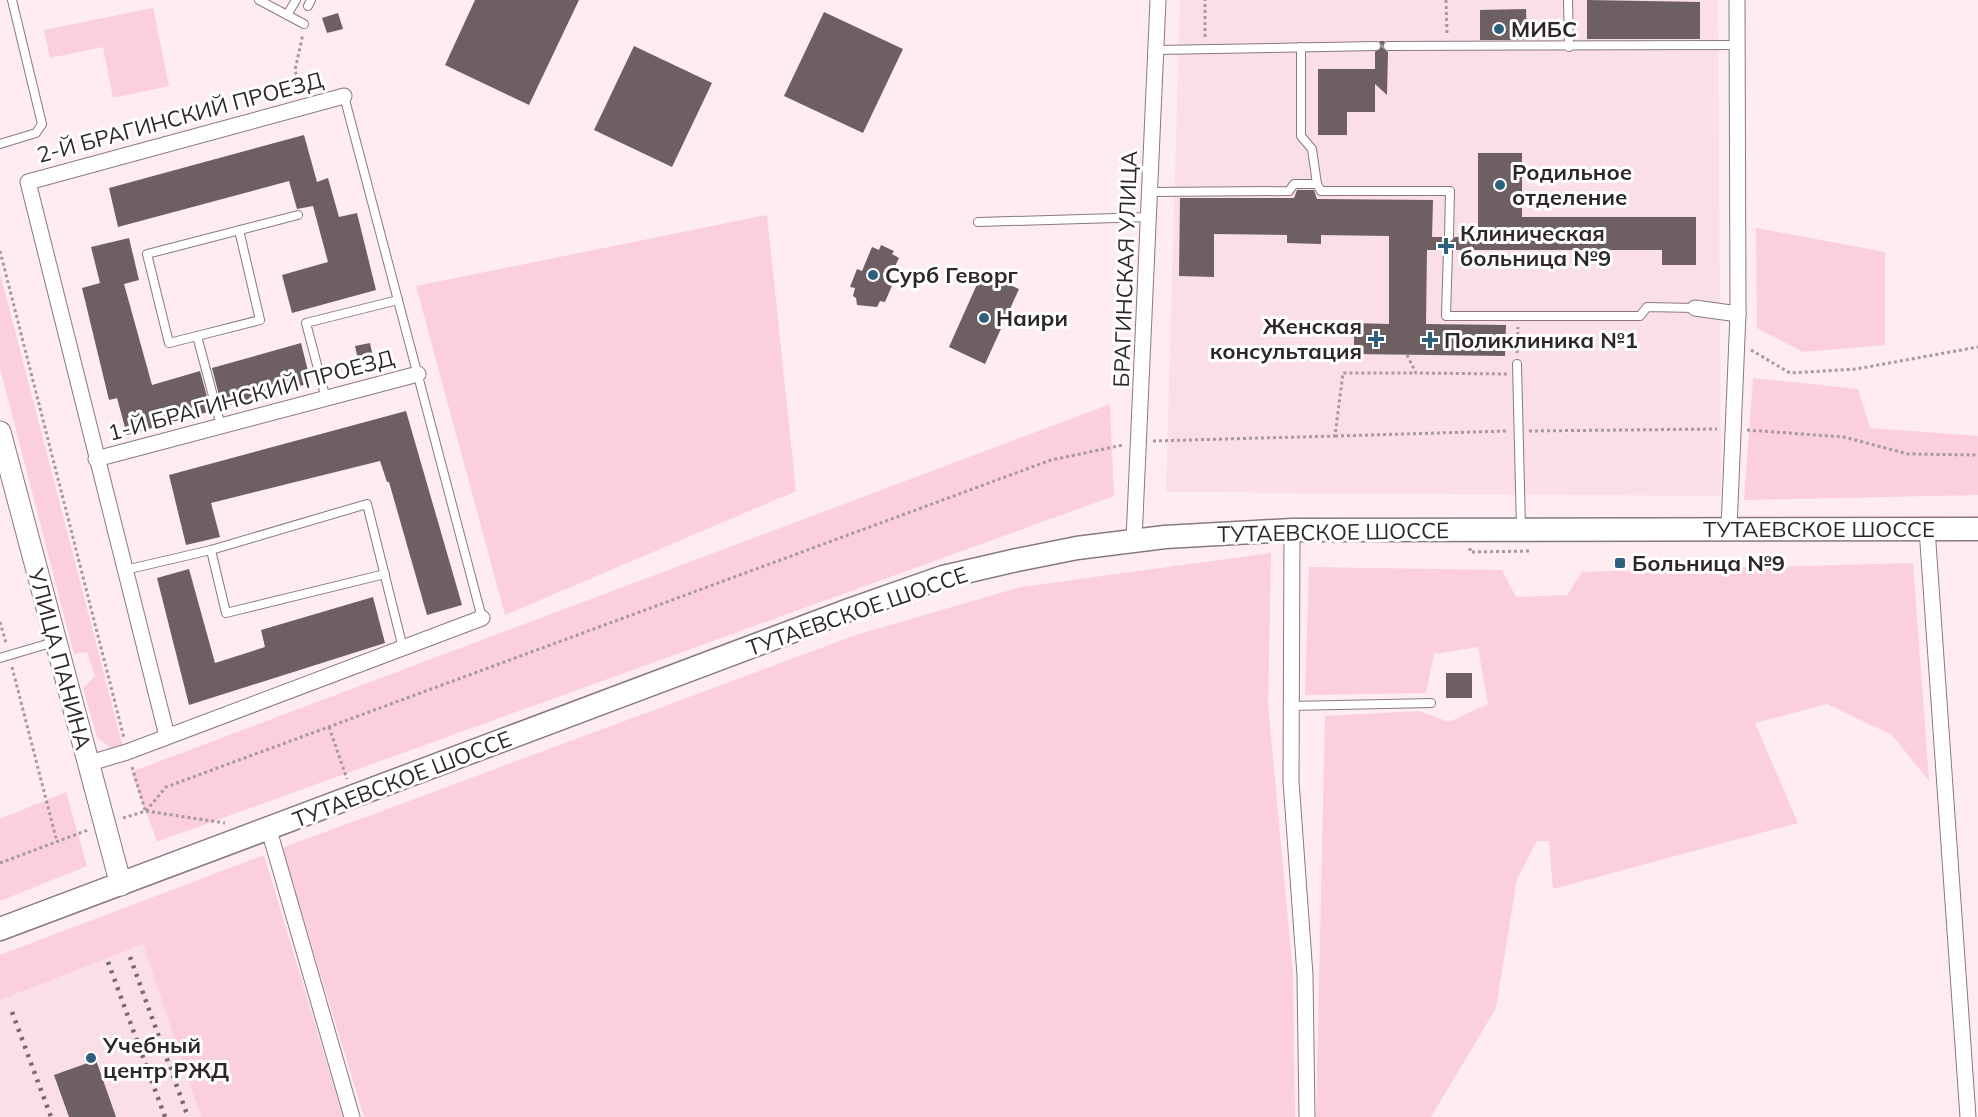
<svg xmlns="http://www.w3.org/2000/svg" width="1978" height="1117" viewBox="0 0 1978 1117" font-family="Mulish,sans-serif">
	<rect width="100%" height="100%" fill="#feecf1"/>
	<g fill="#fadfe7">
		<polygon points="1180,0 1718,0 1721,496 1166,492"/>
		<polygon points="143,943 201,1117 0,1117 0,1000"/>
	</g>
	<g fill="#fbcfdc">
		<polygon points="153,8 169,86 113,98 103,47 50,58 44,30"/>
		<polygon points="767,215 796,491 505,615 416,286"/>
		<polygon points="1756,228 1885,252 1885,345 1803,352 1757,328"/>
		<polygon points="0,273 123,747 114,751 97,737 83,688 95,676 87,652 74,654 0,368"/>
		<polygon points="1753,378 1858,389 1870,428 1978,436 1978,495 1744,500"/>
		<polygon points="1110,404 1114,496 148,845 157,841 131,772"/>
		<polygon points="1271,553 1268,704 1293,974 1295,1117 364,1117 282,848 856,635 1021,587"/>
		<polygon points="1913,563 1929,781 1892,735 1827,704 1755,723 1798,823 1553,889 1549,841 1537,841 1517,879 1496,1008 1431,1117 1316,1117 1325,716 1419,711 1449,722 1488,704 1478,647 1434,654 1426,693 1305,695 1309,567 1502,570 1516,597 1567,595 1582,572"/>
		<polygon points="66,792 87,866 0,901 0,819"/>
		<polygon points="264,855 343,1117 201,1117 143,944 0,1000 0,955"/>
	</g>
	<g fill="#6e5f63">
		<polygon points="475,0 579,0 529,105 445,65"/>
		<polygon points="1587,0 1700,2 1700,39 1587,39"/>
		<polygon points="1526,9 1527,40 1480,40 1480,10"/>
		<polygon points="824,12 903,49 863,133 784,96"/>
		<polygon points="338,13 343,29 327,33 322,18"/>
		<polygon points="1379,41 1385,41 1382,47 1388,52 1387,95 1375,84 1375,112 1347,112 1347,135 1318,135 1318,69 1375,69 1375,52 1382,46"/>
		<polygon points="634,46 712,83 672,167 594,130"/>
		<polygon points="304,135 317,182 328,178 339,217 357,213 376,290 292,313 282,275 328,262 313,206 297,209 289,181 118,227 109,188"/>
		<polygon points="1478,153 1522,153 1522,217 1696,217 1696,265 1662,265 1662,250 1454,250 1448,244 1442,250 1427,250 1426,324 1506,325 1505,356 1354,354 1354,323 1389,324 1389,236 1321,235 1321,244 1287,243 1287,235 1214,234 1214,277 1179,276 1180,198 1294,198 1297,190 1314,190 1317,199 1433,200 1432,237 1443,237 1449,243 1455,237 1478,236"/>
		<polygon points="129,238 139,280 124,284 152,385 200,371 211,411 127,435 117,398 109,400 82,288 100,283 91,247"/>
		<polygon points="881,245 894,251 892,254 899,258 889,279 894,281 885,302 880,301 877,307 857,305 856,298 853,296 855,288 850,287 857,269 862,271 872,247 879,250"/>
		<polygon points="982,273 1019,289 985,364 949,347"/>
		<polygon points="301,343 311,383 222,407 212,368"/>
		<polygon points="370,343 373,357 358,360 355,346"/>
		<polygon points="406,411 462,605 427,615 389,482 387,482 380,461 211,503 220,537 186,545 169,475"/>
		<polygon points="189,569 215,663 265,647 261,630 373,597 385,643 189,705 157,578"/>
		<rect x="1446" y="673" width="26" height="25"/>
		<polygon points="96,1060 116,1117 69,1117 54,1075"/>
	</g>
	<g fill="none" stroke-linecap="round" stroke-linejoin="round">
		<g stroke="#89797d" stroke-width="10">
			<g id="lane">
				<polyline points="259,0 304,24"/>
				<polyline points="1568,0 1569,47"/>
				<polyline points="308,6 311,0"/>
				<polyline points="287,15 296,0"/>
				<polyline points="1388,46 1737,45"/>
				<polyline points="1301,47 1301,136 1312,149 1317,184"/>
				<polyline points="1156,50 1376,46"/>
				<polyline points="344,96 482,618"/>
				<polyline points="0,144 36,133 42,124 12,0"/>
				<polyline points="1151,192 1289,191 1294,184 1317,184 1321,191 1450,191 1449,237"/>
				<polyline points="978,222 1150,217"/>
				<polyline points="1448,250 1446,316 1640,316 1647,307 1695,308"/>
				<polyline points="197,336 260,320 239,230"/>
				<polyline points="1517,364 1521,528"/>
				<polyline points="326,399 306,323 398,300"/>
				<polyline points="221,426 197,336 169,343 147,254 298,215"/>
				<polyline points="211,550 226,613 385,574"/>
				<polyline points="125,570 211,550 367,504 403,648"/>
				<polyline points="0,658 54,642"/>
				<polyline points="1291,706 1431,703"/>
			</g>
		</g>
		<g stroke="#89797d" stroke-width="17">
			<g id="street">
				<polyline points="1695,308 1738,314"/>
				<polyline points="96,459 418,374"/>
				<polyline points="1729,528 1738,314 1737,0"/>
				<polyline points="1927,529 1968,1117"/>
				<polyline points="1292,530 1291,781 1305,975 1307,1117"/>
				<polyline points="1134,540 1158,0"/>
				<polyline points="167,736 28,182 344,96"/>
				<polyline points="87,764 127,752 482,618"/>
				<polyline points="269,830 352,1117"/>
			</g>
		</g>
		<g stroke="#89797d" stroke-width="23">
			<polyline id="secondary" points="0,432 121,885"/>
		</g>
		<g stroke="#89797d" stroke-width="25">
			<polyline id="primary" points="0,929 849,610 943,577 1017,560 1077,548 1165,537 1292,530 1978,529"/>
		</g>
		<g stroke="#a79a9d" stroke-width="3" stroke-dasharray="3 3" stroke-linecap="butt">
			<polyline points="1446,0 1447,34"/>
			<polyline points="1205,37 1205,0"/>
			<polyline points="301,92 295,70 303,34"/>
			<polyline points="0,251 124,738"/>
			<polyline points="1751,350 1790,373 1856,369 1978,347"/>
			<polyline points="1517,353 1518,327"/>
			<polyline points="1407,355 1416,373 1507,374"/>
			<polyline points="1747,430 1844,437 1908,454 1978,455"/>
			<polyline points="1529,431 1717,429"/>
			<polyline points="1335,436 1507,431"/>
			<polyline points="1153,441 1335,436 1343,373 1416,373"/>
			<polyline points="1470,548 1470,552 1531,551"/>
			<polyline points="0,622 6,643"/>
			<polyline points="12,667 57,842"/>
			<polyline points="329,727 347,779"/>
			<polyline points="132,767 145,810"/>
			<polyline points="146,811 166,787 1051,460 1123,445"/>
			<polyline points="123,818 146,811 225,823"/>
			<polyline points="0,863 88,830"/>
		</g>
		<use href="#lane" stroke="#fff" stroke-width="8"/>
		<use href="#street" stroke="#fff" stroke-width="15"/>
		<use href="#secondary" stroke="#fff" stroke-width="21"/>
		<use href="#primary" stroke="#fff" stroke-width="22"/>
		<g stroke="#756a6d" stroke-width="4.5" stroke-dasharray="3 6" stroke-linecap="butt">
			<polyline points="130,957 188,1117"/>
			<polyline points="108,962 165,1117"/>
			<polyline points="12,1012 51,1117"/>
		</g>
	</g>
	<g fill="#2c607c" stroke="#fff" stroke-width="2">
		<circle cx="1499" cy="29" r="6"/>
		<circle cx="1500" cy="185" r="6"/>
		<path d="M1443 237h6v6h6v6h-6v6h-6v-6h-6v-6h6z"/>
		<circle cx="873" cy="275" r="6"/>
		<circle cx="984" cy="318" r="6"/>
		<path d="M1373 330h6v6h6v6h-6v6h-6v-6h-6v-6h6z"/>
		<path d="M1427 331h6v6h6v6h-6v6h-6v-6h-6v-6h6z"/>
		<rect x="1614" y="557" width="12" height="12" rx="3"/>
		<circle cx="91" cy="1058" r="6"/>
	</g>
	<g text-anchor="middle" stroke-width="6" stroke-linejoin="round" paint-order="stroke">
		<g font-size="22" font-weight="bold" fill="#2e2729" stroke="#fff" text-anchor="start">
			<text x="1511" y="37">МИБС</text>
			<text x="1512" y="180">Родильное<tspan x="1512" dy="25">отделение</tspan></text>
			<text x="1460" y="241">Клиническая<tspan x="1460" dy="25">больница №9</tspan></text>
			<text x="885" y="283">Сурб Геворг</text>
			<text x="996" y="326">Наири</text>
			<text x="1362" y="334" text-anchor="end">Женская<tspan x="1362" dy="25">консультация</tspan></text>
			<text x="1444" y="348">Поликлиника №1</text>
			<text x="1632" y="571">Больница №9</text>
			<text x="103" y="1053">Учебный<tspan x="103" dy="25">центр РЖД</tspan></text>
		</g>
		<g font-size="22" fill="#2e2729" stroke="#fff">
			<text transform="translate(180 117) rotate(-15)" y="8">2-Й БРАГИНСКИЙ ПРОЕЗД</text>
			<text transform="translate(1125 269) rotate(-88)" y="8">БРАГИНСКАЯ УЛИЦА</text>
			<text transform="translate(251 395) rotate(-15)" y="8">1-Й БРАГИНСКИЙ ПРОЕЗД</text>
			<text x="1819" y="537">ТУТАЕВСКОЕ ШОССЕ</text>
			<text transform="translate(1333 532) rotate(-1)" y="8">ТУТАЕВСКОЕ ШОССЕ</text>
			<text transform="translate(857 611) rotate(-19)" y="8">ТУТАЕВСКОЕ ШОССЕ</text>
			<text transform="translate(60 659) rotate(75)" y="8">УЛИЦА ПАНИНА</text>
			<text transform="translate(402 779) rotate(-21)" y="8">ТУТАЕВСКОЕ ШОССЕ</text>
		</g>
	</g>
</svg>
